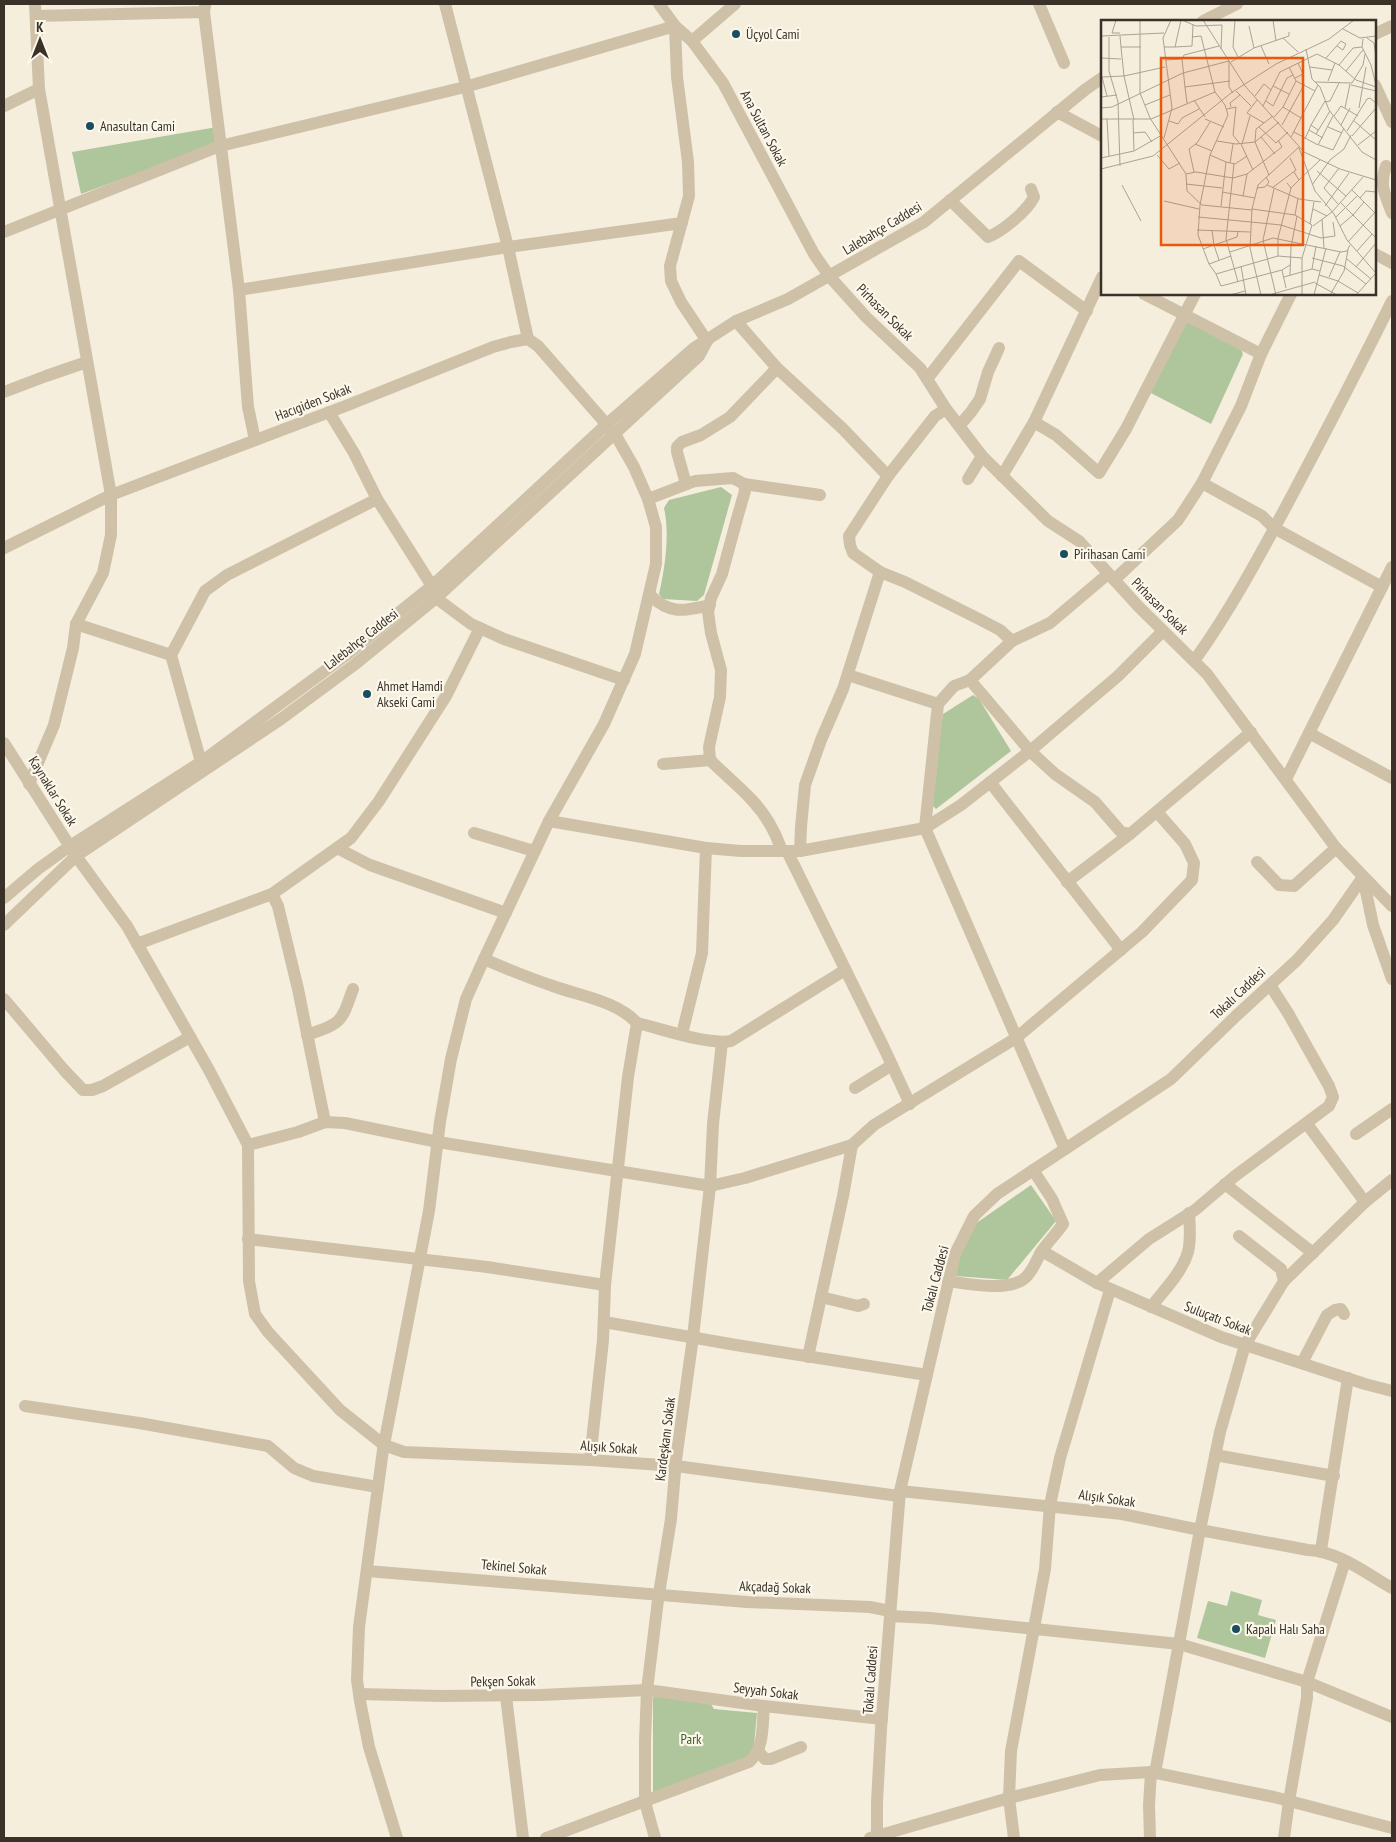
<svg xmlns="http://www.w3.org/2000/svg" width="1396" height="1842" viewBox="0 0 1396 1842" font-family="'PT Sans Narrow',sans-serif">
	<rect width="100%" height="100%" fill="#f5eedd"/>
	<g fill="#afc59b">
		<polygon points="217,127 215,145 81,194 72,152"/>
		<polygon points="1187,321 1240,347 1243,354 1211,424 1147,391"/>
		<path d="M721,487L732,495L704,595L697,601L663,599L659,594C665,568 670,534 664,508L669,500Z"/>
		<polygon points="973,695 979,699 1011,751 936,809 931,804 943,714"/>
		<polygon points="1031,1185 1056,1221 1007,1280 956,1276 961,1251 975,1224"/>
		<polygon points="1231,1591 1262,1600 1258,1615 1276,1620 1265,1658 1197,1638 1208,1601 1227,1606"/>
		<polygon points="656,1696 709,1701 714,1709 757,1713 753,1756 653,1793 653,1698"/>
	</g>
	<g fill="none" stroke-linecap="round" stroke-linejoin="round">
		<g stroke="#cec1a7" stroke-width="12">
			<polyline points="445,4 508,247 528,339"/>
			<polyline points="659,4 675,26 692,41 723,83 814,254 830,277 866,317 920,368 946,409 982,456 1048,521 1079,541 1138,606 1207,674 1336,848 1392,906"/>
			<polyline points="1039,4 1064,63"/>
			<polyline points="204,12 239,290 508,247 682,223"/>
			<polyline points="36,16 204,12 205,6"/>
			<polyline points="1203,21 1237,4"/>
			<polyline points="1375,34 1392,26"/>
			<polyline points="692,41 735,4"/>
			<polyline points="1375,85 1392,122"/>
			<polyline points="4,106 39,89"/>
			<polyline points="1057,112 1102,136"/>
			<path d="M1386,166C1379,186 1385,194 1392,213"/>
			<path d="M950,200L988,237C1003,231 1027,211 1034,197L1031,189"/>
			<polyline points="4,232 220,146 465,87 675,26 677,77 688,162 689,196 670,266 671,281 681,302 707,341"/>
			<polyline points="1375,254 1392,263"/>
			<polyline points="239,290 248,407 255,440"/>
			<polyline points="1144,294 1261,354"/>
			<polyline points="736,321 777,368 843,429 888,476"/>
			<polyline points="927,379 1019,261 1087,311"/>
			<polyline points="4,392 46,376 87,362"/>
			<polyline points="946,409 935,416 888,476 849,536 850,545 853,553 880,572 905,582 979,619 1000,630 1012,641"/>
			<polyline points="329,412 354,453 377,499 432,586"/>
			<polyline points="1034,422 1056,435 1099,473 1126,429 1195,294"/>
			<polyline points="959,426 971,412 980,399 988,372 999,348"/>
			<polyline points="1002,476 1034,422 1102,277"/>
			<polyline points="968,479 982,456"/>
			<polyline points="1202,483 1262,516 1274,528 1382,587"/>
			<polyline points="686,484 677,452 677,447 682,442 701,435 730,417 777,368"/>
			<polyline points="744,484 820,495"/>
			<path d="M648,499L695,481L733,478L744,484L745,491L738,515L722,574L711,598L708,612L711,633L721,670L720,697L709,747L710,760C732,782 759,801 773,830C777,837 779,844 782,851"/>
			<polyline points="4,548 111,495 348,405 493,347 511,342 528,339 538,346 615,434 634,467 648,499 656,527 656,564 635,654 604,724 549,821 484,959"/>
			<polyline points="1114,580 1178,520 1202,483 1241,406 1261,354 1291,294"/>
			<path d="M650,595C670,615 684,611 710,605"/>
			<polyline points="436,598 471,624 504,639 624,680"/>
			<polyline points="76,624 171,655 205,591 227,575 377,499"/>
			<polyline points="171,655 201,762"/>
			<path d="M1194,661C1230,611 1260,555 1289,501C1324,435 1359,368 1392,301"/>
			<polyline points="848,675 938,704"/>
			<polyline points="970,680 1030,751 1055,774 1095,802 1121,832 1130,834 1251,732"/>
			<polyline points="1309,733 1392,778"/>
			<polyline points="4,743 76,856 127,926 209,1070 248,1145 249,1281 255,1314 268,1332 340,1410 384,1445 404,1452 590,1460 676,1466 899,1496"/>
			<polyline points="663,764 711,760"/>
			<polyline points="1286,779 1392,567"/>
			<polyline points="990,782 1121,950"/>
			<polyline points="29,784 54,725 73,648 76,624 103,573 111,535 111,495 39,89 35,4"/>
			<polyline points="549,821 706,848 741,851 800,851 925,828 961,805 1030,751 1118,676 1163,631"/>
			<polyline points="474,833 534,851"/>
			<polyline points="337,848 370,865 506,913"/>
			<polyline points="787,851 884,1048 910,1104"/>
			<polyline points="800,851 801,827 805,785 821,740 843,689 880,572"/>
			<polyline points="1257,862 1279,885 1294,886 1336,848"/>
			<polyline points="1363,877 1373,925 1392,979"/>
			<polyline points="1067,882 1130,834"/>
			<polyline points="4,898 38,869 70,846 201,762 345,656 432,586 607,424 694,348 736,321 788,299 924,222 1086,89 1102,78"/>
			<polyline points="4,925 76,856 281,719 354,665 436,598 699,356 707,341"/>
			<polyline points="137,944 272,894"/>
			<polyline points="4,999 64,1070 83,1090 92,1090 103,1086 190,1037"/>
			<path d="M637,1023C663,1029 706,1045 731,1041L845,970"/>
			<polyline points="682,1034 702,953 706,848"/>
			<path d="M307,1035C342,1023 341,1023 353,989"/>
			<polyline points="855,1088 892,1065"/>
			<polyline points="325,1122 298,989 278,906 272,894 351,838 379,801 446,696 480,628"/>
			<polyline points="1356,1134 1392,1109"/>
			<polyline points="248,1145 298,1132 325,1122 345,1123 438,1142 710,1186 745,1178 852,1145"/>
			<polyline points="1065,1149 925,828 938,704 954,686 970,680 1012,641 1050,623 1108,574"/>
			<polyline points="1225,1184 1313,1253"/>
			<polyline points="1365,1202 1392,1180"/>
			<polyline points="248,1239 487,1267 605,1285"/>
			<polyline points="1042,1251 1097,1283 1221,1337 1365,1384 1392,1391"/>
			<path d="M948,1281C968,1284 1009,1292 1025,1278C1033,1271 1036,1261 1041,1252C1048,1242 1056,1234 1063,1224L1052,1199L1033,1170"/>
			<polyline points="1284,1281 1365,1202 1307,1124"/>
			<polyline points="1097,1283 1149,1239 1195,1210 1235,1176 1329,1106 1333,1097 1329,1086 1288,1013 1270,985"/>
			<polyline points="821,1297 858,1306 864,1304"/>
			<path d="M1151,1307C1163,1291 1182,1273 1188,1252C1191,1240 1190,1226 1189,1213"/>
			<polyline points="604,1322 736,1345 927,1375"/>
			<polyline points="808,1357 843,1196 852,1145 874,1125 1016,1038 1142,932 1192,880 1194,863 1185,844 1157,812"/>
			<polyline points="1302,1363 1327,1315 1335,1310 1341,1309 1344,1314"/>
			<polyline points="25,1406 139,1423 268,1446 294,1468 313,1476 378,1487"/>
			<polyline points="1215,1455 1334,1476"/>
			<path d="M900,1491L1122,1514L1200,1530L1308,1550C1338,1551 1367,1574 1392,1588"/>
			<polyline points="1321,1550 1348,1378"/>
			<polyline points="367,1571 747,1602 870,1607 890,1611"/>
			<polyline points="890,1616 930,1618 1179,1644 1307,1682 1392,1717"/>
			<polyline points="359,1694 441,1696 541,1695 647,1690 764,1706 882,1719"/>
			<polyline points="506,1696 523,1838"/>
			<polyline points="758,1751 765,1759 771,1759 801,1747"/>
			<polyline points="1155,1773 1200,1530 1220,1432 1245,1345 1284,1281 1281,1269 1239,1236"/>
			<path d="M397,1838L369,1747L360,1701L357,1680L359,1627L383,1450L429,1211L440,1122L451,1059L466,999L484,959C507,969 529,978 553,986C580,996 617,1001 637,1023L628,1077L605,1285L603,1340L590,1460"/>
			<path d="M546,1838L749,1762C765,1748 762,1725 764,1706"/>
			<polyline points="655,1838 645,1802 645,1741 647,1690 658,1600 671,1519 676,1460 693,1337 710,1186 713,1124 722,1042"/>
			<polyline points="870,1838 1009,1798 1100,1775 1151,1772 1274,1797 1392,1828"/>
			<polyline points="877,1838 877,1802 881,1729 900,1491 955,1254 974,1216 997,1194 1171,1079 1236,1016 1297,960 1333,920 1363,877"/>
			<polyline points="1014,1838 1009,1798 1011,1751 1045,1569 1050,1505 1060,1458 1110,1290"/>
			<polyline points="1150,1838 1149,1805 1151,1772"/>
			<polyline points="1284,1838 1289,1801 1307,1698 1307,1682 1345,1561"/>
		</g>
	</g>
	<g fill="#194d60" stroke="#fbf7ea" stroke-width="2">
		<circle cx="736" cy="34" r="5"/>
		<circle cx="90" cy="126" r="5"/>
		<circle cx="1064" cy="554" r="5"/>
		<circle cx="367" cy="694" r="5"/>
		<circle cx="1236" cy="1629" r="5"/>
	</g>
	<g text-anchor="middle" stroke-width="4.5" stroke-linejoin="round" paint-order="stroke">
		<g font-size="14" fill="#3a3128" stroke="#fbf7ea" text-anchor="start">
			<text x="746" y="39">Üçyol Cami</text>
			<text x="100" y="131">Anasultan Cami</text>
			<text x="1074" y="559">Pirihasan Cami</text>
			<text x="377" y="691">Ahmet Hamdi<tspan x="377" dy="16">Akseki Cami</tspan></text>
			<text x="1246" y="1634">Kapalı Halı Saha</text>
		</g>
		<g font-size="14" fill="#3a3128" stroke="#fbf7ea">
			<text transform="translate(764 128) rotate(62)" y="5">Ana Sultan Sokak</text>
			<text transform="translate(882 228) rotate(-31)" y="5">Lalebahçe Caddesi</text>
			<text transform="translate(885 312) rotate(45)" y="5">Pirhasan Sokak</text>
			<text transform="translate(313 402) rotate(-21)" y="5">Hacıgiden Sokak</text>
			<text transform="translate(1160 606) rotate(45)" y="5">Pirhasan Sokak</text>
			<text transform="translate(361 639) rotate(-38)" y="5">Lalebahçe Caddesi</text>
			<text transform="translate(53 791) rotate(58)" y="5">Kaynaklar Sokak</text>
			<text transform="translate(1238 993) rotate(-43)" y="5">Tokalı Caddesi</text>
			<text transform="translate(935 1279) rotate(-75)" y="5">Tokalı Caddesi</text>
			<text transform="translate(1218 1318) rotate(21)" y="5">Suluçatı Sokak</text>
			<text transform="translate(665 1439) rotate(-83)" y="5">Kardeşkanı Sokak</text>
			<text transform="translate(609 1447) rotate(4)" y="5">Alışık Sokak</text>
			<text transform="translate(1107 1498) rotate(8)" y="5">Alışık Sokak</text>
			<text transform="translate(514 1567) rotate(5)" y="5">Tekinel Sokak</text>
			<text transform="translate(775 1587) rotate(2)" y="5">Akçadağ Sokak</text>
			<text transform="translate(870 1680) rotate(-86)" y="5">Tokalı Caddesi</text>
			<text transform="translate(503 1681) rotate(-1)" y="5">Pekşen Sokak</text>
			<text transform="translate(766 1691) rotate(7)" y="5">Seyyah Sokak</text>
		</g>
		<g font-size="14" fill="#3f5b29" stroke="#fbf7ea">
			<text x="691" y="1744">Park</text>
		</g>
	</g>
	<g transform="translate(1101 20)">
		<rect width="275" height="275" fill="#f5eedd"/>
		<path fill="none" stroke="#aaa295" stroke-width="1" d="M15,0L11,13H19M39,0V73L49,98L85,154L86,171L101,185L151,190M81,0L95,6L121,5L120,29M102,0L144,66L203,132L239,149L275,160M134,0L132,27L137,37M172,0L175,21M148,6L153,28M242,9L259,18L275,16M0,16L63,13M19,16L20,27H40M8,17V51L17,82L19,146M91,17L100,16L114,72M182,18L197,32M266,18L273,23L275,37M262,19L261,27L270,45L275,65M160,26L168,44M20,27L23,56L64,47M63,27H74L80,0M74,27L91,26L92,5M205,29L211,59L219,67L228,90L261,132L275,140M0,38L20,39M225,38L240,21L245,24L242,30L236,26M81,39L84,67L129,61M64,40L81,39L83,35L118,26M130,42L153,28L188,16V12M238,45L252,28L261,27M188,47L195,61L214,71M209,47L231,50M245,51L262,30M0,57L23,56L33,100M1,57L6,76M194,58L202,54L197,43M227,61L234,43M214,62L251,63L262,45L264,34M250,65L275,71M172,66L188,74M84,67L86,83M135,71L150,86M154,76L163,64L170,70M0,77L16,75M93,80L104,97M156,80L146,93L163,103M165,81L172,86L186,58L192,55M224,82L229,81L238,63M44,85L69,75M162,86L179,52L216,34L238,45L255,60L275,67M130,87L129,83L139,75M182,87L200,98M0,88L11,87L82,53L128,41V67L132,73M244,88L249,64M258,88L265,47M126,89L135,87L132,115L139,124M233,96L240,86L257,96M173,97L182,87L195,61M0,99H50L114,72L124,85L127,95L109,135M6,99L8,136M104,99L123,107M32,100L33,131L61,115M252,100L275,120M68,101L77,104L81,98L98,89M181,105L203,65L201,55M240,105L249,88M158,107L175,123L187,112M227,107L241,113M208,110L222,118M217,110L210,105L224,81M246,111L266,79L269,78L275,83M193,112L217,125L232,96M32,113L44,112L51,122M215,114L229,91M251,116L275,88M160,117L174,134M190,117L217,65M63,118L71,88L62,18L70,0M204,119L210,105M116,121L135,124L154,122L178,102M94,124L111,131M140,124L152,150M141,124L149,96M218,125L232,130L243,108M257,125L275,111M198,128L214,171L233,194L246,220L275,253M56,135L68,149L79,143M0,138L33,131M125,142L134,144L146,136M129,143L132,124M133,144L125,219L137,262M0,149L52,136L130,73L175,44L228,19L253,0M216,151L245,176M93,152L88,129L96,123L109,102M85,154L95,152L132,158L146,154M168,155L154,122L155,109L172,96M198,160L219,140M85,164L121,168M21,165L40,201M166,165L198,179L220,182M211,165L229,140L243,129L250,115M156,168L164,167L168,162L165,157M171,168L195,150L189,138M190,168L198,160L193,152M173,169L162,220L175,275M251,170L275,194M121,172L154,178M142,176L146,154L181,127L177,120M259,178L265,171L275,172M63,181L98,189M239,182L262,205M237,184L223,168L238,148M120,186L125,142L109,135L99,185L97,215L108,244L130,236M224,186L248,153M151,189L194,195L211,205L201,238V275M212,189L226,196M194,195L197,178M252,195L263,182M97,197L150,202M235,197L256,176M221,199L223,228M150,202L180,205L220,218L234,216L232,202M209,204L213,182M262,205L275,218M212,206L231,192L262,157M239,206L252,195M96,210L149,212M111,210L113,225L136,217L137,211M177,218L190,168L186,163M177,218V236M247,222L275,191M102,229L113,225L118,240M256,231L271,214M129,232L172,218L240,232L246,231L249,225M211,238L242,246L265,264M246,239L270,259M108,244L115,254L177,236L201,238M140,246L145,275M255,247L275,223M211,249L215,226M115,254L120,266L181,250M189,255L190,227L196,196M218,255L237,261L257,273M183,257L211,249L219,251M228,257L239,232M214,263L236,275M185,268L181,250L189,245M256,274L275,253M129,275L144,271M160,275L149,228L151,189L157,165L198,127M168,275L214,262M213,275L225,228M229,275L243,251L247,230"/>
		<path fill="#e8590c" fill-opacity="0.15" stroke="#e8590c" stroke-width="2.5" d="M60,38H202V225H60Z"/>
		<rect width="275" height="275" fill="none" stroke="#3a3128" stroke-width="2.5"/>
	</g>
	<rect width="1396" height="1842" fill="none" stroke="#3a3128" stroke-width="10"/>
	<g transform="translate(40 40)" stroke="#fbf7ea" stroke-width="4" paint-order="stroke">
	<path d="M0-4L9 19L0 12L-9 19Z" fill="#3a3128"/>
	<text y="-8" font-size="14" font-weight="bold" text-anchor="middle" fill="#3a3128">K</text>
	</g>
</svg>
